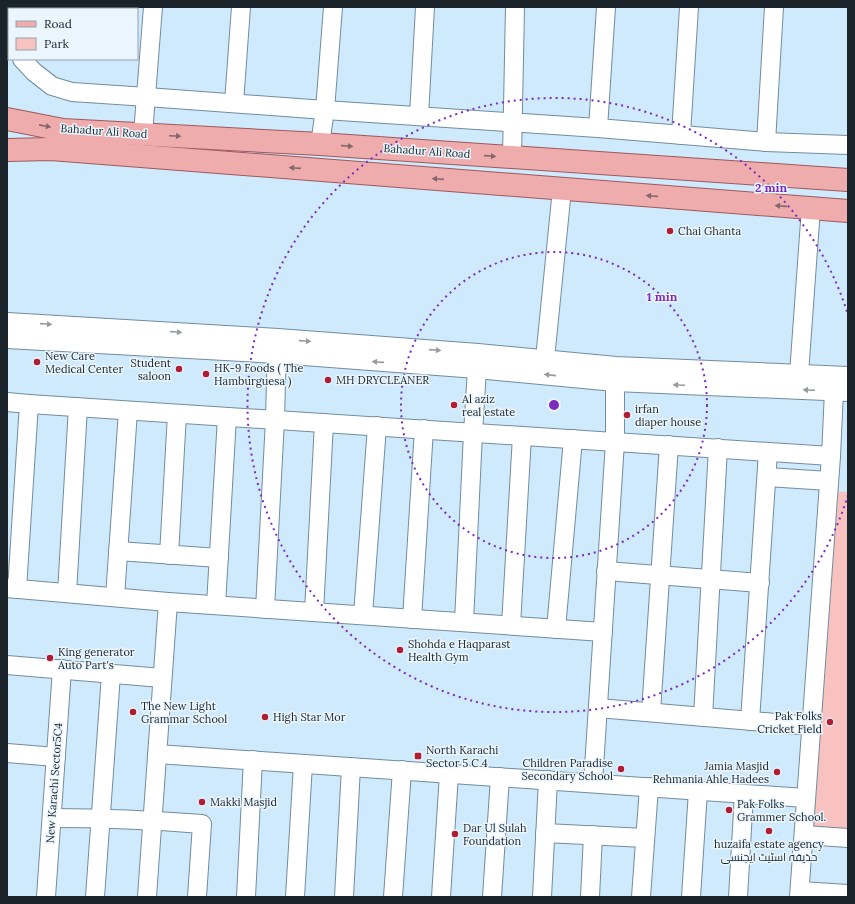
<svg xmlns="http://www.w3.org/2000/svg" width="855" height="904" viewBox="0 0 855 904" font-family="Lora,Cairo,serif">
	<rect width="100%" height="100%" fill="#cfeafd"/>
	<polygon fill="#f8c2c1" points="829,491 848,492 848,838 804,835"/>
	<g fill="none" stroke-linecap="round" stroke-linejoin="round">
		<g stroke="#738c9d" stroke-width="20">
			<g id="minor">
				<polyline points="7,42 9,44"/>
				<polyline points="22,59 34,72 52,86 72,92 147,97 325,110 598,128 766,142 848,145"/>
				<polyline points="234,103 241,7"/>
				<polyline points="419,116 425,7"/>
				<polyline points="598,128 606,7"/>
				<polyline points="143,134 153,7"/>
				<polyline points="681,135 689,7"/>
				<polyline points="766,142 774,7"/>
				<polyline points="320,144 325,110 333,7"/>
				<polyline points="512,157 515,7"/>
				<polyline points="7,322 278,338 478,353 616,366 848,376"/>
				<polyline points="7,339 277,354 477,369 615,382 848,392"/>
				<polyline points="545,359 562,189"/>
				<polyline points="799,374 811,208"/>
				<polyline points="7,402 29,404 831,456"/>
				<polyline points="767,477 829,481"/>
				<polyline points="118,551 219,558"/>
				<polyline points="169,555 177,414"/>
				<polyline points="606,571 760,583"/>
				<polyline points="7,588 168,602 603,632"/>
				<polyline points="17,589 29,404"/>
				<polyline points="67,593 78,407"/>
				<polyline points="115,597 128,411"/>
				<polyline points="216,605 227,417"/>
				<polyline points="265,609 275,420 277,342"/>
				<polyline points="314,612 324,423"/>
				<polyline points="363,615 377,426"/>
				<polyline points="412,619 424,429"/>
				<polyline points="464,622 473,433 477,369"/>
				<polyline points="511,625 522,436"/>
				<polyline points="556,629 573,439"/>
				<polyline points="7,665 162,678"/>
				<polyline points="598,708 812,726"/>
				<polyline points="651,712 669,445"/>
				<polyline points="703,717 718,448"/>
				<polyline points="750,721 768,452"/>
				<polyline points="7,753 56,757"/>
				<polyline points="157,754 806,798"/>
				<polyline points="593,783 615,442 615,382"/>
				<path d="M52,818C102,818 152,820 202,824L197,897"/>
				<polyline points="545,833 645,838"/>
				<polyline points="804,835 848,838"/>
				<polyline points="800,891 848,894"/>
				<polyline points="46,897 62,669"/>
				<polyline points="95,897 111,674"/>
				<polyline points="147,897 168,602"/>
				<polyline points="246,897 253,760"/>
				<polyline points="295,897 303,764"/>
				<polyline points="344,897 351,767"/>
				<polyline points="393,897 402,770"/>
				<polyline points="441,897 449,774"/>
				<polyline points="492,897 500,777"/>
				<polyline points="542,897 548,780"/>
				<polyline points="590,897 593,835"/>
				<polyline points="641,897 649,787"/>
				<polyline points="691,897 698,791"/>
				<polyline points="738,897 744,794"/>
				<polyline points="799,897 831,456 834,391 836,380"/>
			</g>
		</g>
		<g stroke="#9e585c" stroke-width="24">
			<g id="major">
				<polyline points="7,119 63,130 320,144 848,180"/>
				<polyline points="7,150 51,149 848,211"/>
			</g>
		</g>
		<use href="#minor" stroke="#fff" stroke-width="18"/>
		<use href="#major" stroke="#efacad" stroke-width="22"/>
	</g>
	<defs><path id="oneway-solid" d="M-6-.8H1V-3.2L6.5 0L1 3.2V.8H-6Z"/></defs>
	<g fill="#84686b">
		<use href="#oneway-solid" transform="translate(45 126) rotate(11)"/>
		<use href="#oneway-solid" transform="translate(175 136) rotate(3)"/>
		<use href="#oneway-solid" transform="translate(347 146) rotate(4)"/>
		<use href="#oneway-solid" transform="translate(490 156) rotate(4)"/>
		<use href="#oneway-solid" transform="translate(295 168) rotate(-176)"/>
		<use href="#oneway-solid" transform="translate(438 179) rotate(-176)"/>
		<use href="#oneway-solid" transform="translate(652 196) rotate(-176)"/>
		<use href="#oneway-solid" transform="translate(781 206) rotate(-176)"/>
	</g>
	<g fill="#989c9f">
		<use href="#oneway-solid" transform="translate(46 324) rotate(4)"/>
		<use href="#oneway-solid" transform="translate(176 332) rotate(4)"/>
		<use href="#oneway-solid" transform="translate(305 341) rotate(4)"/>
		<use href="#oneway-solid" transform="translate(435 350) rotate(4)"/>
		<use href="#oneway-solid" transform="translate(378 362) rotate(-176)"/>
		<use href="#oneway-solid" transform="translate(550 375) rotate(-174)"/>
		<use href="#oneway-solid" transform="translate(679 385) rotate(-177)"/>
		<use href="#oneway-solid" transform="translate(809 390) rotate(-178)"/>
	</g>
	<g fill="none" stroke="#7b2cbf" stroke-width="2" stroke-dasharray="2 4">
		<circle cx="554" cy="405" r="153"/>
		<path d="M848 495A307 307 0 1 1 848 315"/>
	</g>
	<g fill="#b01d33" stroke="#eaf5fd" stroke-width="1.5">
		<circle cx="670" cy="231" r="4"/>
		<circle cx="37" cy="362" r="4"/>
		<circle cx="179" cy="369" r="4"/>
		<circle cx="206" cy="374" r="4"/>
		<circle cx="328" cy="380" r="4"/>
		<circle cx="454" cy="405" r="4"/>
		<circle cx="627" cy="415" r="4"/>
		<circle cx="400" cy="650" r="4"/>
		<circle cx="50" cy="658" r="4"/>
		<circle cx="133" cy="712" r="4"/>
		<circle cx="265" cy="717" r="4"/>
		<circle cx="830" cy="722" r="4"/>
		<rect x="414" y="752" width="8" height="8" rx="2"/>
		<circle cx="621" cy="769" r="4"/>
		<circle cx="777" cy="772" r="4"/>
		<circle cx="202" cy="802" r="4"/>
		<circle cx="729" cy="810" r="4"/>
		<circle cx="769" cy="831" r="4"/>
		<circle cx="455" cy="834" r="4"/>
	</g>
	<g text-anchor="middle" stroke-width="3" stroke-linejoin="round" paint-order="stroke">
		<g font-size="11" fill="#192329" stroke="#eaf5fd">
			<text transform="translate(104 131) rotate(4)" y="4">Bahadur Ali Road</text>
			<text transform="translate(427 151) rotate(4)" y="4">Bahadur Ali Road</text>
			<text transform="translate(54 783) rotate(-86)" y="4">New Karachi Sector5C4</text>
		</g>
		<g font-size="11" fill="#192329" stroke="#eaf5fd" text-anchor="start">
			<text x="678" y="235">Chai Ghanta</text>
			<text x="45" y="360">New Care<tspan x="45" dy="13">Medical Center</tspan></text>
			<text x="171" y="367" text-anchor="end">Student<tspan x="171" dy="13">saloon</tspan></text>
			<text x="214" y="372">HK-9 Foods ( The<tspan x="214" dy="13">Hamburguesa )</tspan></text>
			<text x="336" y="384">MH DRYCLEANER</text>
			<text x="462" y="403">Al aziz<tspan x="462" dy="13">real estate</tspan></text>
			<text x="635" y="413">irfan<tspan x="635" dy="13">diaper house</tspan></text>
			<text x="408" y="648">Shohda e Haqparast<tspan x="408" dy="13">Health Gym</tspan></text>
			<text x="58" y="656">King generator<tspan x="58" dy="13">Auto Part's</tspan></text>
			<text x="141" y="710">The New Light<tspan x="141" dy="13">Grammar School</tspan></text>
			<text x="822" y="720" text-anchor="end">Pak Folks<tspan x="822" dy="13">Cricket Field</tspan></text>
			<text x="273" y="721">High Star Mor</text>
			<text x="426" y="754">North Karachi<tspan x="426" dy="13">Sector 5 C 4</tspan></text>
			<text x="613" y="767" text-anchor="end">Children Paradise<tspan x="613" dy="13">Secondary School</tspan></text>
			<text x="769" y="770" text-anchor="end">Jamia Masjid<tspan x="769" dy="13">Rehmania Ahle Hadees</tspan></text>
			<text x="210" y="806">Makki Masjid</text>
			<text x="737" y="808">Pak Folks<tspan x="737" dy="13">Grammer School.</tspan></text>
			<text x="463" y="832">Dar Ul Sulah<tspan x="463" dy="13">Foundation</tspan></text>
			<text x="769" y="848" text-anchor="middle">huzaifa estate agency<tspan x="769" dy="13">حذیفہ اسٹیٹ ایجنسی</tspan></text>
		</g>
	</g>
	<circle cx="554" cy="405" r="6" fill="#7b2cbf" stroke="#eaf5fd" stroke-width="2"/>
	<g font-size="12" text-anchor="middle" font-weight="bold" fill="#7b2cbf" stroke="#eaf5fd" stroke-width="3" stroke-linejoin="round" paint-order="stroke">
		<text x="771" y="192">2 min</text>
		<text x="662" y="301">1 min</text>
	</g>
	<rect width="855" height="904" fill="none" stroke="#192329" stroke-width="16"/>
	<rect x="8" y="8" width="130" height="52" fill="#eaf5fd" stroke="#96a1a8"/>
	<rect x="16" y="21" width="20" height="6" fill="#efacad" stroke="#96a1a8"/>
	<text x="44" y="28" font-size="12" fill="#192329">Road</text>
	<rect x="16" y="38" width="20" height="12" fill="#f8c2c1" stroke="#96a1a8"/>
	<text x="44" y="48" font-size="12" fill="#192329">Park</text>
</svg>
